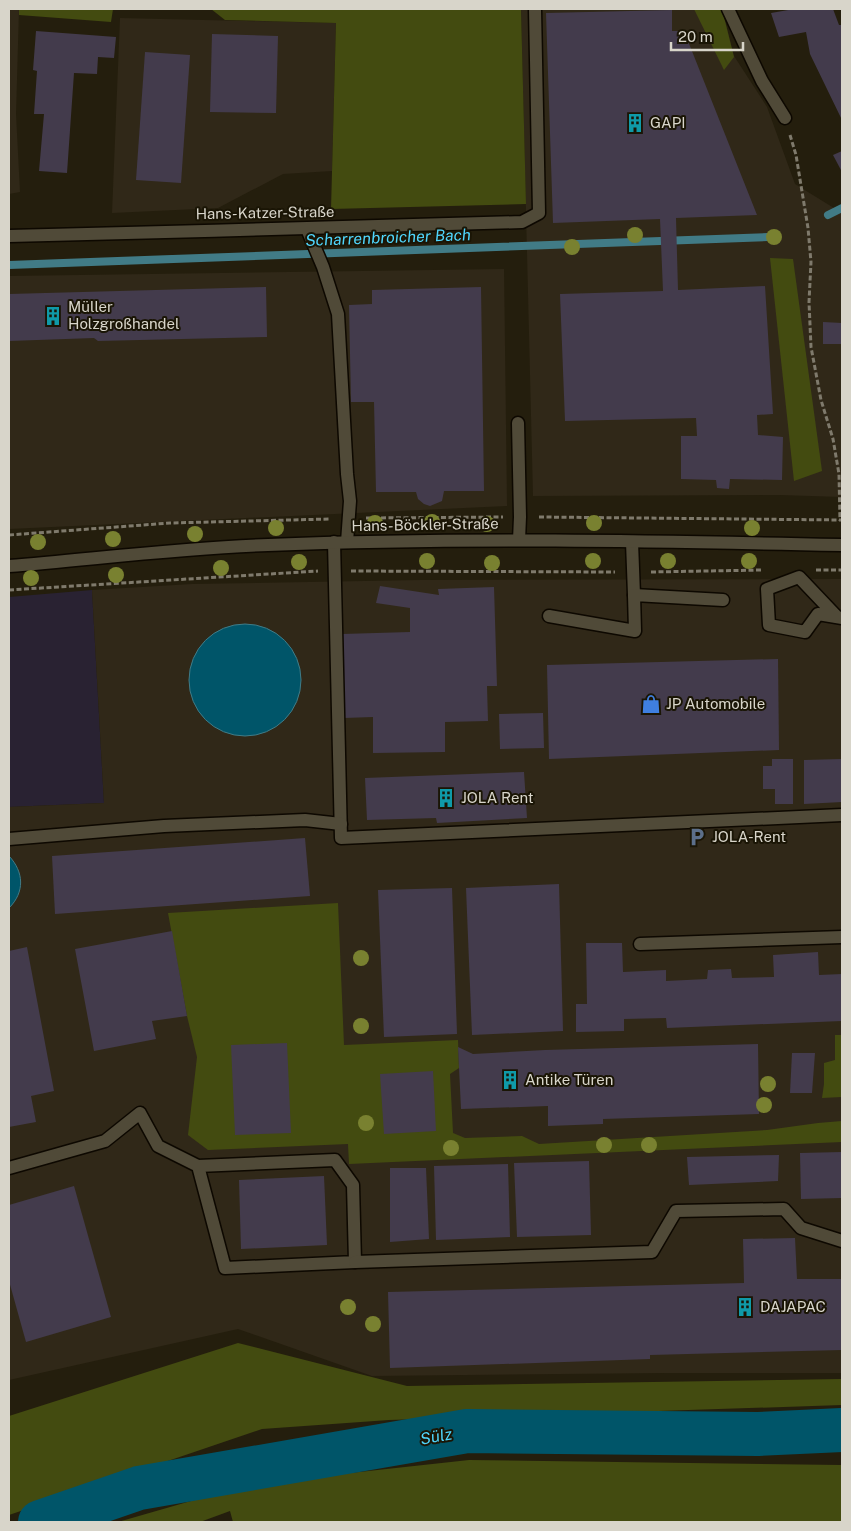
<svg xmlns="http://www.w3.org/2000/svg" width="851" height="1531" viewBox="0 0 851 1531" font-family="'Public Sans',sans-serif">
	<rect width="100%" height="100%" fill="#241e0d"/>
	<polygon fill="#292232" points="92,590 104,803 9,807 9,597"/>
	<g fill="#302818">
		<polygon points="9,9 19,9 16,114 20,192 9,194"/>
		<polygon points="521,9 722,9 734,56 767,107 795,184 842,213 842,497 780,495 533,496"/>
		<polygon points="120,18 336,23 332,171 283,174 218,208 112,213"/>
		<polygon points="504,269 507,506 9,529 9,276"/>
		<polygon points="842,579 842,1373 665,1373 372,1376 238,1329 9,1380 9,807 104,803 92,590 192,584 420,580"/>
	</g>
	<g fill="#434b10">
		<polygon points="19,9 113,9 111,22 19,15"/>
		<polygon points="211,9 521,9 526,204 331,209 336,23 225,20"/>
		<polygon points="694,9 722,9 734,57 724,70"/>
		<polygon points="770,258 793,259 822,471 794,481"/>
		<polygon points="338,903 344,1045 458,1040 459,1068 450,1074 453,1133 465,1138 522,1136 539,1144 767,1130 818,1123 842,1121 842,1142 349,1164 348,1144 208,1150 188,1135 197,1057 187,1016 168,913"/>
		<polygon points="835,1035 842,1035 842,1097 822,1098 824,1084 824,1063 835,1060"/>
		<polygon points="238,1343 407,1386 842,1379 842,1405 389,1420 262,1429 9,1515 9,1416"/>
		<polygon points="469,1460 842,1465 842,1522 233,1522 230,1511 200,1522 118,1522 250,1484"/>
	</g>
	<g fill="#005569" stroke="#417b86">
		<circle cx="245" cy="680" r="56"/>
		<path d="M9,856C24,872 25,892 9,908Z"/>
	</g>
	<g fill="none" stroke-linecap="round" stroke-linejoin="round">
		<g stroke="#417b86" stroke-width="8">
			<polyline points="828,215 842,208"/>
			<polyline points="9,265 768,237"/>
		</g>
		<polyline stroke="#005569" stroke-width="44" points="40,1522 139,1488 467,1431 758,1434 842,1430"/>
	</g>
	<g fill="#433b4c">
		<polygon points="794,9 833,9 839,25 842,25 842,120 810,54 806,32 779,37 771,13"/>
		<polygon points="672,10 672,31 684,31 757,215 676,218 678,290 765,286 773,414 757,415 758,435 783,437 782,480 730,479 729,489 717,488 716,480 681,479 681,436 697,436 696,418 565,421 560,294 663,291 660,219 553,223 546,13"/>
		<polygon points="36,31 116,37 114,58 98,57 97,74 74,73 67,173 39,171 44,114 34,114 37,71 33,70"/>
		<polygon points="212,34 278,36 276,113 210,112"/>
		<polygon points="145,52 190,55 181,183 136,180"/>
		<polygon points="842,151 842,172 833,155"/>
		<polygon points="266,287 267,337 98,341 94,338 9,341 9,294"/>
		<polygon points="481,287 484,491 444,491 442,501 430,506 424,504 418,499 416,492 376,492 374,402 351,402 349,305 372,304 372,290"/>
		<polygon points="823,322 842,323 842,344 823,344"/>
		<polygon points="380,586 439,595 438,589 494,587 497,686 487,686 488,721 445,722 445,752 373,753 373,717 344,718 342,634 410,632 410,608 376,603"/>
		<polygon points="778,659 779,750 549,759 547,665"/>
		<polygon points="543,713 544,748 500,749 499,714"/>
		<polygon points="772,759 793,759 793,804 775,804 775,789 763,789 763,766 772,766"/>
		<polygon points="842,759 842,802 804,804 804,760"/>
		<polygon points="524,772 527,818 437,823 436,818 367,820 365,778"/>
		<polygon points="305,838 310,896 55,914 52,856"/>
		<polygon points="559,884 563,1031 472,1035 466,888"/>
		<polygon points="452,888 457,1034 384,1037 378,890"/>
		<polygon points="172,931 187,1016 152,1021 156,1039 94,1051 75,949"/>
		<polygon points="586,943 622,943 623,972 666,970 666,981 707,979 708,970 731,969 732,978 774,977 773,955 818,952 819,975 842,974 842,1021 667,1028 666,1018 624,1019 624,1031 576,1032 576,1004 587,1004"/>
		<polygon points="27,947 54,1091 31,1096 36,1122 9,1127 9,951"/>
		<polygon points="287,1043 291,1133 235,1135 231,1045"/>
		<polygon points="758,1044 759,1114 603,1119 603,1124 548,1126 548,1106 461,1109 458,1047 473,1054 545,1050"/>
		<polygon points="792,1053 815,1053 812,1093 790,1093"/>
		<polygon points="433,1071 436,1131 384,1134 380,1074"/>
		<polygon points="842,1152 842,1198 801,1199 800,1153"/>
		<polygon points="779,1155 778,1181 689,1185 687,1157"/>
		<polygon points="589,1161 591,1235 517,1237 514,1163"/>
		<polygon points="508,1164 510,1237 436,1240 434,1166"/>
		<polygon points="390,1168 426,1168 429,1239 390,1242"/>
		<polygon points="324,1176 327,1245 241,1249 239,1180"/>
		<polygon points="74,1186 111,1317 26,1342 9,1281 9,1205"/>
		<polygon points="795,1238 797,1279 841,1279 842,1350 650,1355 650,1359 390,1368 388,1292 744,1283 743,1239"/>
	</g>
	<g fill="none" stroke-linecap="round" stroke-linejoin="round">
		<g stroke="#0d0800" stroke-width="15">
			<g id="minor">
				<polyline points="728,9 762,81 785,118"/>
				<polyline points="307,229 323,267 338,314 347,474 350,501 347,542"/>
				<path d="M9,236C180,231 351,228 522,222L539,213L535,9"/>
				<polyline points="518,423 520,517 519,540"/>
				<polyline points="334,542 341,838 842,815"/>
				<polyline points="632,542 634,595"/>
				<path d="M9,566C95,559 181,548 268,545C459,537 651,541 842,545"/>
				<polyline points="549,616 635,631 634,595 723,600"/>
				<polyline points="837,617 799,577 767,589 769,625 805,632 818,614 842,618"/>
				<polyline points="9,839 164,826 305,820 341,824"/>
				<polyline points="640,944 842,937"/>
				<polyline points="9,1168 105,1141 140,1113 158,1146 198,1166 225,1268 355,1262 353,1185 335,1160 198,1166"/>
				<polyline points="355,1262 652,1252 676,1211 784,1209 801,1228 842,1241"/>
			</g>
		</g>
		<g stroke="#7f7a6c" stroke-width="3" stroke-dasharray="5 2.5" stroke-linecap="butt">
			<polyline points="790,135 796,155 808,228 811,262 809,302 811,347 821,400 833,439 839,474 840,521"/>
			<polyline points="539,517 842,520"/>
			<polyline points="366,518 503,517"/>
			<polyline points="9,535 170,523 330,519"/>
			<polyline points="816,570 842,570"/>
			<polyline points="351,571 615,572"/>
			<polyline points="651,572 762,570"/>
			<polyline points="9,590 318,571"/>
		</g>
		<use href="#minor" stroke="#504a38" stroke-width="12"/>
	</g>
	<g fill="#798130">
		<circle cx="635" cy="235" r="8"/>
		<circle cx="774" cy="237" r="8"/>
		<circle cx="572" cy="247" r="8"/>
		<circle cx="432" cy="522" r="8"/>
		<circle cx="375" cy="523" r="8"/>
		<circle cx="594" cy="523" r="8"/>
		<circle cx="487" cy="524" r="8"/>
		<circle cx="276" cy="528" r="8"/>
		<circle cx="752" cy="528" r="8"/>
		<circle cx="195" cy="534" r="8"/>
		<circle cx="113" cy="539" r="8"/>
		<circle cx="38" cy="542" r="8"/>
		<circle cx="427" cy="561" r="8"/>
		<circle cx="593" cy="561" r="8"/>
		<circle cx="668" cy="561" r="8"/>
		<circle cx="749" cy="561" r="8"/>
		<circle cx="299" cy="562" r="8"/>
		<circle cx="492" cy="563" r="8"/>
		<circle cx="221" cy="568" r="8"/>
		<circle cx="116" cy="575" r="8"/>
		<circle cx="31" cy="578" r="8"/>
		<circle cx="361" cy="958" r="8"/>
		<circle cx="361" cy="1026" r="8"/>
		<circle cx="768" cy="1084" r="8"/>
		<circle cx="764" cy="1105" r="8"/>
		<circle cx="366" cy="1123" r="8"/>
		<circle cx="604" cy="1145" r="8"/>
		<circle cx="649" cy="1145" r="8"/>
		<circle cx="451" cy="1148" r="8"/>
		<circle cx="348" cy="1307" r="8"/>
		<circle cx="373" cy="1324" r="8"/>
	</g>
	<defs>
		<g id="building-bare" transform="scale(1.5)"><path d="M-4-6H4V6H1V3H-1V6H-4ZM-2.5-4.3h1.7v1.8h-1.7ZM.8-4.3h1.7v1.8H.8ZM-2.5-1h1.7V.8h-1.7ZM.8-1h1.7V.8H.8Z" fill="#0f9aa8" stroke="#1a1505" stroke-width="2.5" paint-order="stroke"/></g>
		<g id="shop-bare" transform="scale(1.5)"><path d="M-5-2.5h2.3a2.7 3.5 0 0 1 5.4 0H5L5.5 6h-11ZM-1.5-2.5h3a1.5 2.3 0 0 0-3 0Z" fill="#3f7fe0" stroke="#1a1505" stroke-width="2.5" paint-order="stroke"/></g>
		<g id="parking-bare" transform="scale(1.5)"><path d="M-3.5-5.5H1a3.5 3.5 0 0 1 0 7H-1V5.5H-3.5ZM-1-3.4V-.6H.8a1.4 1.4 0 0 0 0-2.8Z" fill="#5c6f8a" stroke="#1a1505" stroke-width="2.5" paint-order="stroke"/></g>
	</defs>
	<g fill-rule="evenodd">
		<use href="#building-bare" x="635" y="123"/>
		<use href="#building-bare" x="53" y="316"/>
		<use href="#shop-bare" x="651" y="704"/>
		<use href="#building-bare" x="446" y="798"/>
		<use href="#parking-bare" x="697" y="837"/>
		<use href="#building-bare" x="510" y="1080"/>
		<use href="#building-bare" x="745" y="1307"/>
	</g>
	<g text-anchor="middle" stroke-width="4" stroke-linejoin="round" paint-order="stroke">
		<g font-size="15" fill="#d8d5ca" stroke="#1a1505" text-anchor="start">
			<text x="650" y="128">GAPI</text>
			<text x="68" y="312">Müller<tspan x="68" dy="17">Holzgroßhandel</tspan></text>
			<text x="666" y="709">JP Automobile</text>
			<text x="461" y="803">JOLA Rent</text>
			<text x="712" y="842">JOLA-Rent</text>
			<text x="525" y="1085">Antike Türen</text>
			<text x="760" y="1312">DAJAPAC</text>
		</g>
		<g font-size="15" fill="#d8d5ca" stroke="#1a1505">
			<text transform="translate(265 213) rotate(-1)" y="5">Hans-Katzer-Straße</text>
			<text transform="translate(425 525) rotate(-1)" y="5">Hans-Böckler-Straße</text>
		</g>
		<g font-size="16" font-style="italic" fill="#50d6fd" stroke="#1a1505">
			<text transform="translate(388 237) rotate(-2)" y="6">Scharrenbroicher Bach</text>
			<text transform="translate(436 1436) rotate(-10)" y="6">Sülz</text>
		</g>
	</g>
	<rect width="851" height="1531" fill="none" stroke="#d8d5ca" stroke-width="20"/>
	<path d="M671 42v8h72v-8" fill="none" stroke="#d8d5ca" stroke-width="2.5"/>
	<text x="678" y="42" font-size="15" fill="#d8d5ca" stroke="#1a1505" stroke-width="4" paint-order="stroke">20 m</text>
</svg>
